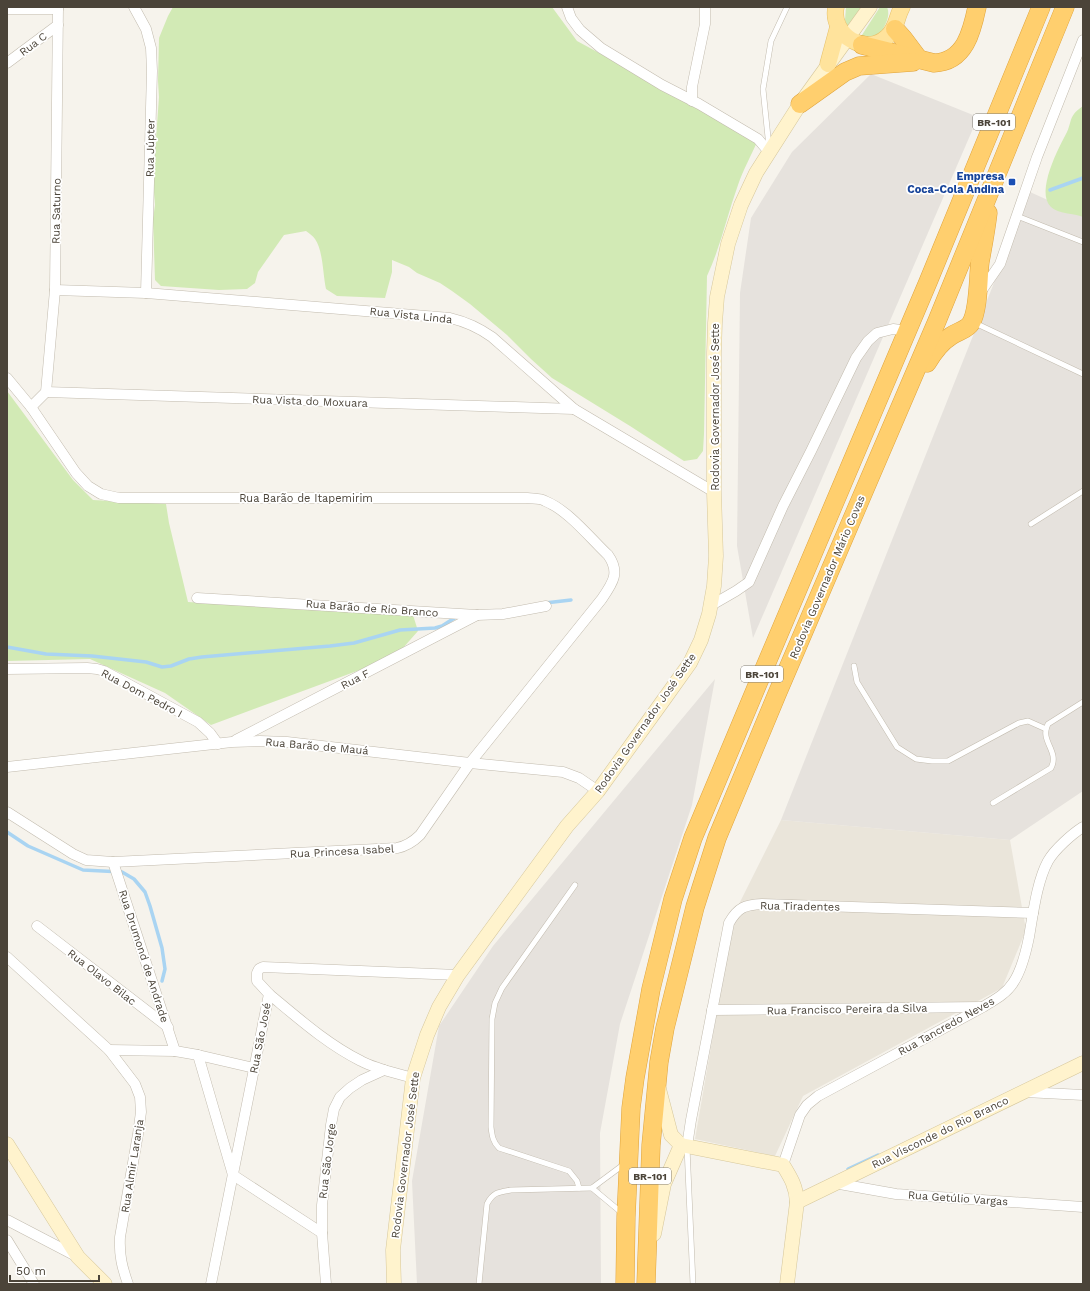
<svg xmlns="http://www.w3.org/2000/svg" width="1090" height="1291" viewBox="0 0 1090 1291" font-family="'Work Sans',sans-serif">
	<rect width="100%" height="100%" fill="#f6f3ec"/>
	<polygon fill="#eae5da" points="781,820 1010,840 1026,930 1002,988 803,1096 775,1156 695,1139 734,914"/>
	<g fill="#e6e2dd">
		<polygon points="871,74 978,117 753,638 737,546 740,293 751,218 792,152"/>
		<polygon points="1030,192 1083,216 1083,791 1010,840 781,820"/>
		<polygon points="715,679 692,805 620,1024 600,1133 601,1284 417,1284 412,1181 439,1026 493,946"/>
	</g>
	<g fill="#d2eab5">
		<path d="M173,7H552L577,41L753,136L757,142C751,156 743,170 738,185C727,215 721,246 707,276L704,434L703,451L697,459L684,461L630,426L552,378L531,359L507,335L470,304L452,291L440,283L417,273L409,267L392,260V272L385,298L337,296L326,289C323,275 323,250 315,239C313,236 309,233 306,231L284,235L258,272L255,283L247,289L219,290L161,286L155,280L153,219L155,205L153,180L159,97L158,81L159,38L168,16Z"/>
		<polygon points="846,7 864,7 849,30 845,20"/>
		<path d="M880,7H887C891,16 885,25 881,33L868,38H860Z"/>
		<path d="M1083,106V217C1074,213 1058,214 1051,207C1035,192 1059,147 1067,132C1070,126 1070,119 1074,114C1076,111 1080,108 1083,106Z"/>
		<polygon points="7,391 73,480 93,500 166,504 169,523 188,602 413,615 418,631 395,657 211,725 165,693 90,659 7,661"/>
	</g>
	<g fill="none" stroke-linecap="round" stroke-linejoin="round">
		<g stroke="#a9d4f2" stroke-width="3.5">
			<polyline points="1050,190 1083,178"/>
			<polyline points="545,603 571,600"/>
			<polyline points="7,647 46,654 92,656 146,662 162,667 171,666 189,659 202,657 330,646 354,643 400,630 435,628 442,626 456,617"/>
			<polyline points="7,832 28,846 83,870 122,872 134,879 145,892 150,906 162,948 165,969 162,981"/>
			<polyline points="848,1169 878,1155"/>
		</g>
		<g stroke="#c2bbae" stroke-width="6">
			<g id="lane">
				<polyline points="769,147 763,89 771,41 787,7"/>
				<polyline points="1017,216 1083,242"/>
				<polyline points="975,323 1083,374"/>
				<polyline points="1031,524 1083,491"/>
				<polyline points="854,666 857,682 897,747 916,759 932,761 948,761 1019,723 1028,721 1046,729"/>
				<path d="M993,803L1051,768C1060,751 1039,741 1048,724L1083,702"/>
				<path d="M575,885L502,988L495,1003L492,1019L491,1127C492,1136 493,1142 499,1148L569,1171L577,1181L579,1188"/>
				<polyline points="687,1147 693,1284"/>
				<polyline points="622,1213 592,1188 623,1165"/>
				<path d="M479,1284L487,1204C493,1192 499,1192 511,1190L592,1188"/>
			</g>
		</g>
		<g stroke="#c2bbae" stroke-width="11">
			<g id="street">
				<polyline points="134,7 146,29 151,48 152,71 146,293"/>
				<polyline points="567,7 571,18 580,30 601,48 662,85 699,104 758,139 769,152"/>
				<polyline points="7,9 58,9"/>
				<polyline points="7,63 58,25"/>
				<polyline points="692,101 692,87 705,24 705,7"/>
				<path d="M55,290L146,293L450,318C467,322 478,327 492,337L574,409L714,492"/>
				<polyline points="980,293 1000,264 1037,157 1083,40"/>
				<path d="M7,378L31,407L76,473L88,486L101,494L119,498H527C533,499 540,498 545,501C568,510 590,538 608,555C621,573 612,584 601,600L470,763L420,835C413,842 407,846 397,848L113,862L86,860L73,854L7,812"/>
				<polyline points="46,392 574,409"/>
				<polyline points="31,407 46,392 55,290 58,7"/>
				<polyline points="197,598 477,615 503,614 546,606"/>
				<polyline points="710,606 736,591 749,582 783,506 811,451 856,358 868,341 877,333 893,329 908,331"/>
				<polyline points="7,669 87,668 97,669 104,671 198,722 210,733 218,744"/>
				<polyline points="236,740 477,615"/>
				<polyline points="7,767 232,742 260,741 287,742 470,763 563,772 579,778 598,791"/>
				<polyline points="113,862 175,1051"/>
				<polyline points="37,926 168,1027"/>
				<path d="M7,957L109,1050L135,1084L140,1097L141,1112L138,1134L120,1237C119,1255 122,1267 128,1284"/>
				<path d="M269,994C298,1018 327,1044 361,1061C368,1065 376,1067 384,1070"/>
				<polyline points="712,1010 981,1007"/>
				<polyline points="109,1050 175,1051 198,1055 254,1068"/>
				<polyline points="198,1055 233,1175 322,1233"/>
				<polyline points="1025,1092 1083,1095"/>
				<path d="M687,1146L691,1120L729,923C738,907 745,905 762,904L1033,913"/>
				<path d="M783,1165L800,1115L807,1105L818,1096L983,1007C994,1000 1006,994 1013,983C1022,970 1026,952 1029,937C1033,914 1037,881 1048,861C1055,849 1072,834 1083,827"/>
				<polyline points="834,1183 896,1194 1083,1207"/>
				<polyline points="7,1220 78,1257"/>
				<polyline points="7,1240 34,1284"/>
				<polyline points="211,1284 269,994 257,981 257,973 259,969 263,967 458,975"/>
				<polyline points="326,1284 322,1233 322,1205 331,1125 334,1109 340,1097 350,1088 362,1080 384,1070 413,1078"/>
			</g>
		</g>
		<g stroke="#d6c79b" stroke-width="15">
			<g id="secondary">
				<path d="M659,1089L671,1135L681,1145L783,1165C791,1178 796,1186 797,1202L787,1284"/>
				<polyline points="7,1144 78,1257 105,1284"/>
				<polyline points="797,1202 1083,1063"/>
				<polyline points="654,1234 664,1184 681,1145"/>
				<polyline points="394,1284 393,1250 413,1078 427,1035 439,1007 458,975 512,901 567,826 598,791 665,698 690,663 701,640 709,614 714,586 716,556 714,492 714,353 715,323 717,297 728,244 741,205 756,173 800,104 870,7"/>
			</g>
		</g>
		<g stroke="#e6c16a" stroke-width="17">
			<g id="primary">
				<path d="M836,7C830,35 866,57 887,37C897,28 896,18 902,7"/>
				<polyline points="828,64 838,27"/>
			</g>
		</g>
		<g stroke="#e0a43c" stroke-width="19">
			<g id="highway">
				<polyline points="895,29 903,38 918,58"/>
				<path d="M862,45L934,63C965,62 972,31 977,7"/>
				<polyline points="800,104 845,72 859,66 913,62"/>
				<path d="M927,363C933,353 941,342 951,336C958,331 967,330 971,323C979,309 978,278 980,262C983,246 986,230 988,213"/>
				<polyline points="625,1284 626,1217 631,1108 635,1078 651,989 673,899 693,838 756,688 928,282 1041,7"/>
				<polyline points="646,1284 651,1145 659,1062 665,1028 695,907 717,838 777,694 937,321 1065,7"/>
			</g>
		</g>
		<use href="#lane" stroke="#fff" stroke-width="5"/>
		<use href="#street" stroke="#fff" stroke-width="10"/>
		<use href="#secondary" stroke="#fff3cd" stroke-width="14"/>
		<use href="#primary" stroke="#ffe39c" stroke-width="16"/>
		<use href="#highway" stroke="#ffcf6e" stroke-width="18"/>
	</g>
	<rect fill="#1a4fb4" stroke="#fff" stroke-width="1.5" x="1008" y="178" width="8" height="8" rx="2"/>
	<g text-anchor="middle" stroke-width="3.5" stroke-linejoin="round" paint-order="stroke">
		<g fill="#fff" stroke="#817c74" stroke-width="1">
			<rect x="973" y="114" width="42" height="16" rx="3"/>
			<rect x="741" y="666" width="42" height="16" rx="3"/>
			<rect x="629" y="1168" width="42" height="16" rx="3"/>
		</g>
		<g font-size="10" font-weight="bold" fill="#4b4439">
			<text x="994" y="126">BR-101</text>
			<text x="762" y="678">BR-101</text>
			<text x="650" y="1180">BR-101</text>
		</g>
		<g font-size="11" fill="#4b4439" stroke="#fff">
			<text transform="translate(33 44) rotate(-37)" y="4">Rua C</text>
			<text transform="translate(150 148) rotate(-89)" y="4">Rua Júpter</text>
			<text transform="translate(56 211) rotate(-89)" y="4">Rua Saturno</text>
			<text transform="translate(411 315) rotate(6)" y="4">Rua Vista Linda</text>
			<text transform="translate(310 401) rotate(2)" y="4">Rua Vista do Moxuara</text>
			<text transform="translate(715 407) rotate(-90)" y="4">Rodovia Governador José Sette</text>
			<text x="306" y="502">Rua Barão de Itapemirim</text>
			<text transform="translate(827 577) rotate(-67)" y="4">Rodovia Governador Mário Covas</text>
			<text transform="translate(372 608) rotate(4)" y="4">Rua Barão de Rio Branco</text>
			<text transform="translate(355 679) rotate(-27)" y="4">Rua F</text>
			<text transform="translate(142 693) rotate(28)" y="4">Rua Dom Pedro I</text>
			<text transform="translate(645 723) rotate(-55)" y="4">Rodovia Governador José Sette</text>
			<text transform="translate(317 746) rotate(5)" y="4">Rua Barão de Mauá</text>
			<text transform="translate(342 851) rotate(-3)" y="4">Rua Princesa Isabel</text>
			<text transform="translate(800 906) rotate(1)" y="4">Rua Tiradentes</text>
			<text transform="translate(144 956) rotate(72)" y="4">Rua Drumond de Andrade</text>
			<text transform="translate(102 977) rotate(38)" y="4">Rua Olavo Bilac</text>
			<text transform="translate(847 1009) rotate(-1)" y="4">Rua Francisco Pereira da Silva</text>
			<text transform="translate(946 1026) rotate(-29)" y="4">Rua Tancredo Neves</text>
			<text transform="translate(260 1038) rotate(-79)" y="4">Rua São José</text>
			<text transform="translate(940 1132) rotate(-26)" y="4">Rua Visconde do Rio Branco</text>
			<text transform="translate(405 1155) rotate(-83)" y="4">Rodovia Governador José Sette</text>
			<text transform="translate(327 1161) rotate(-83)" y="4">Rua São Jorge</text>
			<text transform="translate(132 1166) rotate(-81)" y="4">Rua Almir Laranja</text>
			<text transform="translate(958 1198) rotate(4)" y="4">Rua Getúlio Vargas</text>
		</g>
		<g font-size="11" font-weight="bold" fill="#164399" stroke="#fff" text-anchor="end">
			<text x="1004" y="180">Empresa<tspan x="1004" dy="13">Coca-Cola Andina</tspan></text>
		</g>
	</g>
	<rect width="1090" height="1291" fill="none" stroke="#4b4439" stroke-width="16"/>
	<path d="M10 1275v6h89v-6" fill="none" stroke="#4b4439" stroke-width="2"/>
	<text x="16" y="1275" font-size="12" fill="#4b4439" stroke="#ffffff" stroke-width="3" paint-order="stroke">50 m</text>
</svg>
